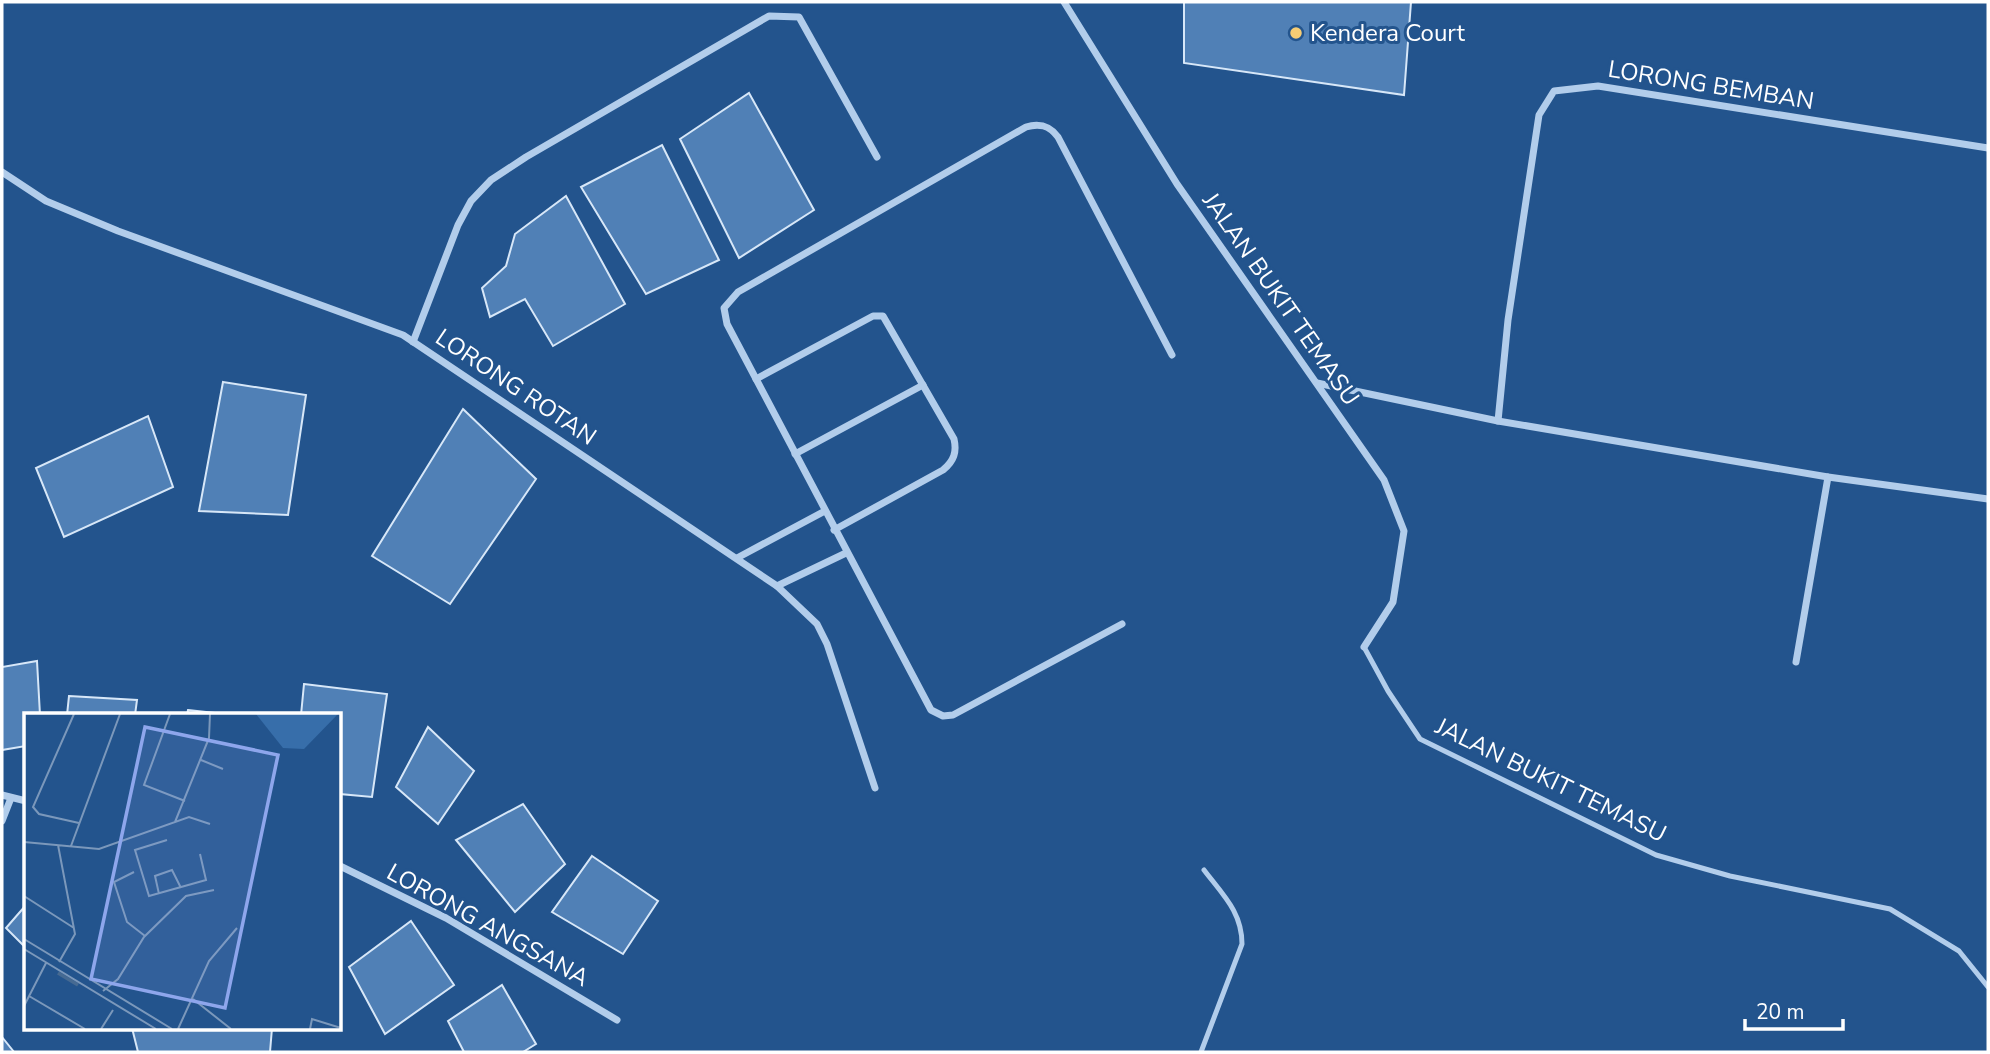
<svg xmlns="http://www.w3.org/2000/svg" width="1990" height="1054" viewBox="0 0 1990 1054" font-family="'Nunito Sans',sans-serif">
	<rect width="100%" height="100%" fill="#23548d"/>
	<g fill="#5080b6" stroke="#d7e7f8" stroke-width="2">
		<polygon points="1184,2 1411,2 1404,95 1184,63"/>
		<polygon points="749,93 814,210 739,258 680,139"/>
		<polygon points="662,145 719,260 646,294 581,187"/>
		<polygon points="566,196 625,304 553,346 525,299 490,317 482,288 506,266 515,234"/>
		<polygon points="223,382 306,395 288,515 199,511"/>
		<polygon points="463,409 536,479 450,604 372,556"/>
		<polygon points="148,416 173,487 64,537 36,468"/>
		<polygon points="37,661 40,715 26,715 26,746 2,750 2,667"/>
		<polygon points="304,684 387,694 372,797 340,794 340,715 301,715"/>
		<polygon points="69,696 137,700 135,715 67,715"/>
		<polygon points="188,710 233,715 187,715"/>
		<polygon points="428,727 474,771 438,824 396,787"/>
		<polygon points="523,804 565,864 515,912 456,840"/>
		<polygon points="592,856 658,901 623,954 552,912"/>
		<polygon points="26,905 26,948 6,928"/>
		<polygon points="411,921 454,985 385,1034 349,967"/>
		<polygon points="502,985 536,1044 523,1052 464,1052 448,1021"/>
		<polygon points="132,1028 272,1028 270,1052 138,1052"/>
		<polygon points="2,1037 14,1052 2,1052"/>
	</g>
	<g fill="none" stroke-linecap="round" stroke-linejoin="round">
		<g stroke="#b2cdeb" stroke-width="5">
			<polyline points="1364,647 1388,691 1420,739 1656,855 1730,876 1890,909 1959,951 1988,987"/>
			<path d="M1201,1052L1242,944C1242,912 1223,895 1204,870"/>
		</g>
		<g stroke="#b2cdeb" stroke-width="7">
			<polyline points="1064,2 1177,184 1384,480 1404,531 1393,602 1364,647"/>
			<polyline points="2,172 46,201 118,231 403,335 777,586 817,624 827,644 875,788"/>
			<polyline points="413,342 458,225 471,201 491,180 526,157 769,16 799,17 877,157"/>
			<path d="M756,379L873,316H883L954,439C957,452 954,461 943,470L834,530"/>
			<polyline points="1317,383 1498,421 1828,477 1988,499"/>
			<polyline points="1498,421 1508,320 1539,115 1554,91 1598,86 1988,148"/>
			<polyline points="795,454 923,385"/>
			<polyline points="737,558 825,511"/>
			<polyline points="777,586 846,553"/>
			<path d="M1122,624L953,715L943,716L931,710L727,324L724,308L738,292L1026,127C1039,123 1049,125 1058,137L1172,355"/>
			<polyline points="1796,662 1828,477"/>
			<polyline points="2,795 26,801"/>
			<polyline points="2,821 11,798"/>
			<polyline points="340,866 446,918 617,1020"/>
		</g>
	</g>
	<circle fill="#f7cd74" stroke="#23548d" stroke-width="2.5" cx="1296" cy="33" r="7"/>
	<g text-anchor="middle" stroke-width="6" stroke-linejoin="round" paint-order="stroke">
		<g font-size="24" fill="#fff" stroke="#23548d" text-anchor="start">
			<text x="1310" y="41">Kendera Court</text>
		</g>
		<g font-size="24" fill="#fff" stroke="#23548d">
			<text transform="translate(1711 85) rotate(9)" y="8">LORONG BEMBAN</text>
			<text transform="translate(1281 299) rotate(55)" y="8">JALAN BUKIT TEMASU</text>
			<text transform="translate(516 387) rotate(34)" y="8">LORONG ROTAN</text>
			<text transform="translate(1551 780) rotate(26)" y="8">JALAN BUKIT TEMASU</text>
			<text transform="translate(488 925) rotate(29)" y="8">LORONG ANGSANA</text>
		</g>
	</g>
	<g transform="translate(24 713)">
		<rect width="317" height="317" fill="#23548d"/>
		<path d="M232,1H314L280,36L259,35Z" fill="#376eaa"/>
		<path fill="none" stroke="#466a92" stroke-width="3.5" d="M34,260L54,272"/>
		<path fill="none" stroke="#7b98bb" stroke-width="2" d="M50,1L9,94L15,101L55,110M146,1L120,72L161,88M177,47L199,56M151,109L185,25L186,1M143,127L111,137L125,183L182,167L176,141M0,129L75,136L165,104L186,111M34,132L51,221L35,249M47,133L96,1M110,159L90,169L103,209L121,223M135,181L131,163L148,157L157,175M0,183L50,215M0,226L148,316M0,236L132,316M79,278L94,266L120,224L162,183L190,177M5,283L61,316M169,286L207,316M0,293L22,250M77,316L89,297M154,316L185,248L213,215M286,316L288,306L317,315"/>
		<path fill="#8ea6ec" fill-opacity="0.15" stroke="#8ea6ec" stroke-width="3.5" d="M121,14L254,42L201,295L67,266Z"/>
		<rect width="317" height="317" fill="none" stroke="#fff" stroke-width="3.5"/>
	</g>
	<rect width="1990" height="1054" fill="none" stroke="#ffffff" stroke-width="7"/>
	<path d="M1745 1019v10h98v-10" fill="none" stroke="#ffffff" stroke-width="3.5"/>
	<text x="1756" y="1019" font-size="21" fill="#ffffff" stroke="#23548d" stroke-width="5" paint-order="stroke">20 m</text>
</svg>
